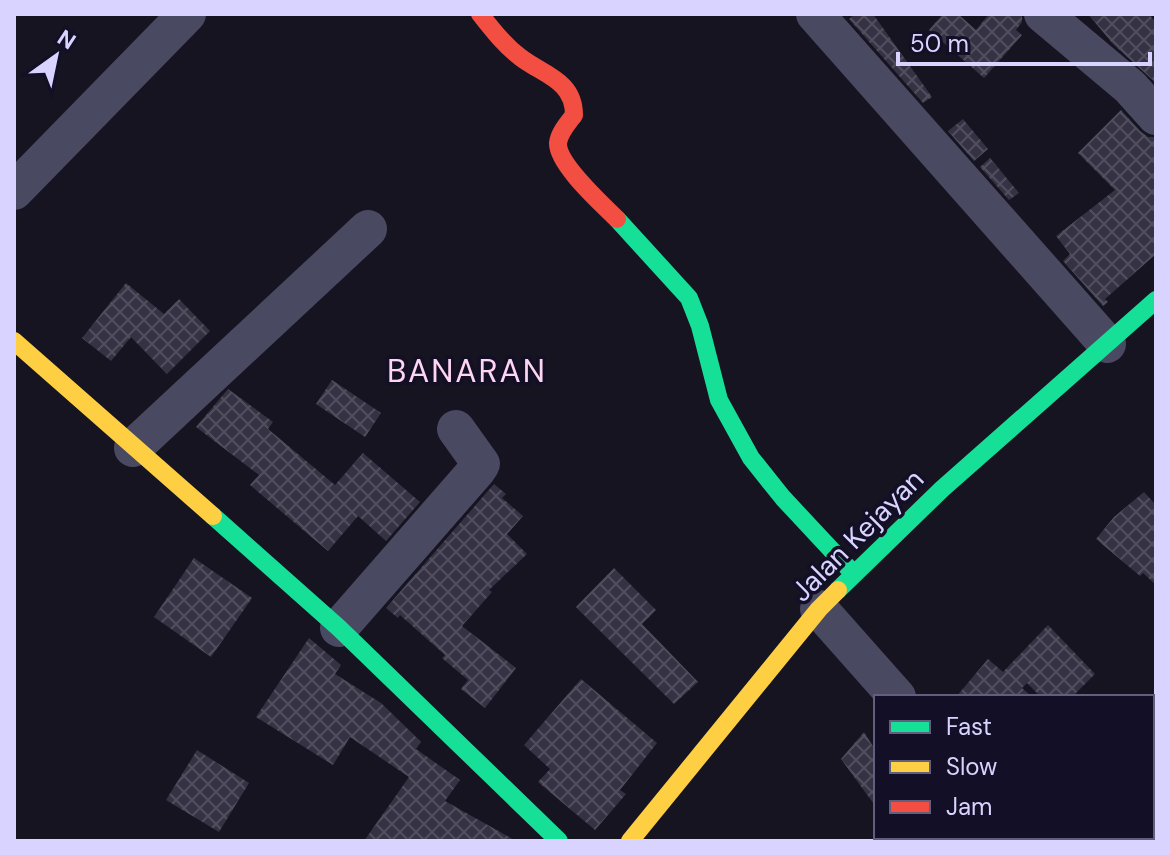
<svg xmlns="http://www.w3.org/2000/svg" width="1170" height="855" viewBox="0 0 1170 855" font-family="'DM Sans',sans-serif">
	<defs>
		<pattern id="building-cross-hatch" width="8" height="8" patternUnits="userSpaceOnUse" patternTransform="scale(2)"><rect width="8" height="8" fill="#343243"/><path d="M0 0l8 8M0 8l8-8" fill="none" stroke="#514f5f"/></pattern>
	</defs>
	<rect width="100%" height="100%" fill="#161421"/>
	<g fill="url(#building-cross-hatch)">
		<polygon points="855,14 873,14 932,97 923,103 849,19"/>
		<polygon points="943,14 958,14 976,30 989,14 1022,14 1022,22 1016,30 1022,35 984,78 929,30"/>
		<polygon points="1088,14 1149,14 1156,23 1156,83 1113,44"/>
		<polygon points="1121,110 1140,131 1148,137 1156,137 1156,254 1105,299 1108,302 1103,306 1063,261 1070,254 1056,236 1115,190 1078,153"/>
		<polygon points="963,119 988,149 974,161 948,131"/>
		<polygon points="990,158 1019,193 1009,200 980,167"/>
		<polygon points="126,283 164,314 179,299 210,331 167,374 131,337 111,361 82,338"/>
		<polygon points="332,380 381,413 365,437 316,404"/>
		<polygon points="228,389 273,422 268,429 335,485 363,453 420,502 386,541 358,516 328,551 250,485 259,475 196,427"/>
		<polygon points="494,484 506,494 502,498 523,516 507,534 527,554 489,590 492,592 462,626 516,668 485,708 461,689 468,680 442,658 445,655 400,615 398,618 386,608"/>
		<polygon points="1144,492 1156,505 1156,585 1143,573 1140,576 1096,539 1114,517"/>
		<polygon points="194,558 252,598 211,657 154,617"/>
		<polygon points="614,568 656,610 642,624 698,682 674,704 576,607"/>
		<polygon points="1048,625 1095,674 1072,697 1041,697 1027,683 1022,688 1032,697 956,697 988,659 1003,672"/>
		<polygon points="309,638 341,665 335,674 381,703 421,742 416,749 460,780 445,801 516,841 364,841 409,777 350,737 333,765 256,717"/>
		<polygon points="581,679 657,743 620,790 626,794 595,830 538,782 550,769 524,745"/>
		<polygon points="864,732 876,751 876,807 841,759"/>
		<polygon points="197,750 249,783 219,832 166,800"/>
	</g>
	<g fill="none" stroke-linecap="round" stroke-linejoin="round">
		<g stroke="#4a4962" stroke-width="38">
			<polyline points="815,14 1107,344"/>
			<polyline points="1043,14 1130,87 1156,116"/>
			<polyline points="14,191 187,14"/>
			<polyline points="133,448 368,229"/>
			<polyline points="819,609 897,697"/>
			<polyline points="339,628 477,470 481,464 456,429"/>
			<polyline points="1021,837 1025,841"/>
		</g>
		<g stroke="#16e098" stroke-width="18">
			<polyline points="617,219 689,298 700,326 719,400 751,458 783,498 853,573"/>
			<polyline points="213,516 339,628 559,841"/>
			<polyline points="838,590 942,489 1156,300"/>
		</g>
		<g stroke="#ffcf43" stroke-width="18">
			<polyline points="14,341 213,516"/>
			<polyline points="630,841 819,609 838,590"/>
		</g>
		<path stroke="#f24e42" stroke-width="18" d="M480,14C492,29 504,45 520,57C543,75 574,80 574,115C568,123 559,133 558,143C557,164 602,204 617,219"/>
	</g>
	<g text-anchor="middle" stroke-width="7" stroke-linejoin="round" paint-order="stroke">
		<g font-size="28" fill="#d9d4ff" stroke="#130f26">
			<text transform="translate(857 535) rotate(-45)" y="10">Jalan Kejayan</text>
		</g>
		<g font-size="32" letter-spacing="2" fill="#ffd6f0" stroke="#130f26">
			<text x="467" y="382">BANARAN</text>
		</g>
	</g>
	<rect width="1170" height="855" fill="none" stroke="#d9d4ff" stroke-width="32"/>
	<rect x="874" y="695" width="280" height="144" fill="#130f26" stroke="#625e7d" stroke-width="2"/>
	<rect x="890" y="721" width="40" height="12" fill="#16e098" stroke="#625e7d" stroke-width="2"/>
	<text x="946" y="735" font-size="24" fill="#d9d4ff">Fast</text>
	<rect x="890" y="761" width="40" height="12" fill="#ffcf43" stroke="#625e7d" stroke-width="2"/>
	<text x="946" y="775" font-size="24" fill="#d9d4ff">Slow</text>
	<rect x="890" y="801" width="40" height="12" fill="#f24e42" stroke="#625e7d" stroke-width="2"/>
	<text x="946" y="815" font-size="24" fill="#d9d4ff">Jam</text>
	<g transform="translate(56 56) rotate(33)" stroke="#130f26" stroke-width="6" paint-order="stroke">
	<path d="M0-6L14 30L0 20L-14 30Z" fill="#d9d4ff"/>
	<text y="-12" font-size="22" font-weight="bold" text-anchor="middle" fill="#d9d4ff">N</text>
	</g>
	<path d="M898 52v12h252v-12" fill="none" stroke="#d9d4ff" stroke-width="4"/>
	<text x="910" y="52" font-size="24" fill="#d9d4ff" stroke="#130f26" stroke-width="6" paint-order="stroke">50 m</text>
</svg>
